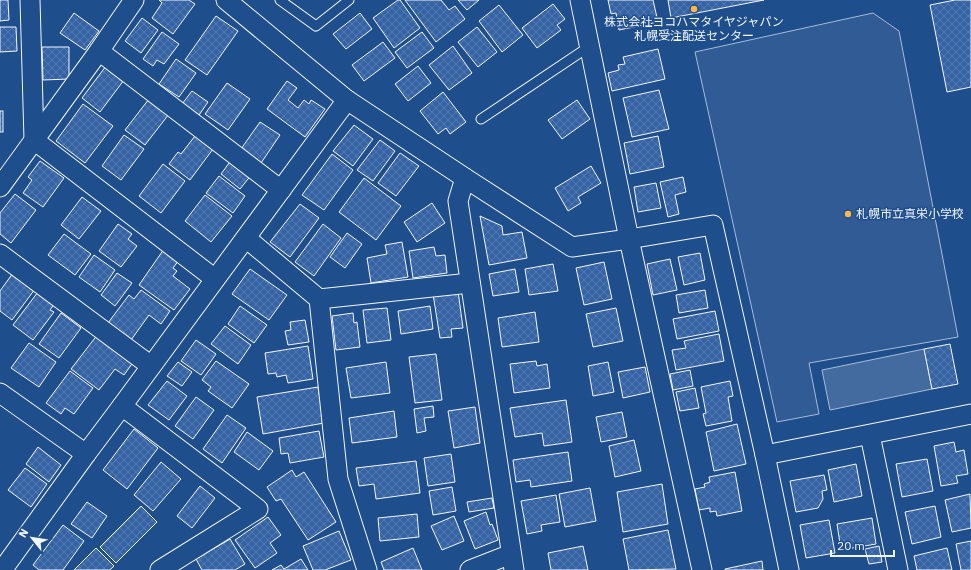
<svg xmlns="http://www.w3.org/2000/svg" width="971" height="570" viewBox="0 0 971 570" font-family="'IBM Plex Sans','Noto Sans JP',sans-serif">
	<defs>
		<pattern id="building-cross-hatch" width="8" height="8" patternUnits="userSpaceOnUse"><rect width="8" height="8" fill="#3563a3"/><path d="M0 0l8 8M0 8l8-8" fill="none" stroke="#537ab1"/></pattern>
	</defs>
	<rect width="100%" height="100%" fill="#1f4e8c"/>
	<polygon fill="#305b95" stroke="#a8bbd7" points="873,13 899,31 958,337 809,363 819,414 777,422 695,52"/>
	<polygon fill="#446ba0" stroke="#a8bbd7" points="924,349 932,389 830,410 822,370"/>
	<g fill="url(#building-cross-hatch)" stroke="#f2f6ff">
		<polygon points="0,0 8,0 9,20 0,21"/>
		<polygon points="159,0 189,0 195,4 173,34 152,18 162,3"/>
		<polygon points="398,0 400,0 420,28 394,48 373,18"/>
		<polygon points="405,0 441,0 449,10 455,6 465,19 436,42"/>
		<polygon points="458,0 479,0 467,10"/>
		<polygon points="608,0 653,0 658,22 619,30 616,13 611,14"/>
		<polygon points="668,0 764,0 671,18"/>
		<polygon points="955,0 971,0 971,87 947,92 930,5"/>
		<polygon points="553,4 565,19 557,25 561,30 537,48 522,28"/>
		<polygon points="499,5 523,35 502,52 479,21"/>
		<polygon points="74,13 99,31 85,50 60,33"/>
		<polygon points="360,13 372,29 346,49 333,34"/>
		<polygon points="216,16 238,31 207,75 185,60"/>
		<polygon points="142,18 158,30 141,53 125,41"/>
		<polygon points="0,27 16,27 17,51 0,52"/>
		<polygon points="477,27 497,52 478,67 458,42"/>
		<polygon points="162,32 179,44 164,64 157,60 153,66 143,59"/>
		<polygon points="422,32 434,48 407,68 395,52"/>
		<polygon points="383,42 395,58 364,81 352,65"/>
		<polygon points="453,46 472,73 449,90 429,65"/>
		<polygon points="42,47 69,47 69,79 43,80"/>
		<polygon points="658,49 665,79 612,91 608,73 619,70 618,65 625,64 623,57"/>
		<polygon points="176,59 196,73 179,97 159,84"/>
		<polygon points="106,66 124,80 100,112 82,98"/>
		<polygon points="418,66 431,83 408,101 395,84"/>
		<polygon points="287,81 297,88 288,100 298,108 304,100 309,104 311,100 325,109 305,137 267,109"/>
		<polygon points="227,83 250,99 228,130 205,114"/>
		<polygon points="659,90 669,129 632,137 623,98"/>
		<polygon points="192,91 208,102 199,115 182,104"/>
		<polygon points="443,92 466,122 450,134 446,128 438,134 420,111"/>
		<polygon points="149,99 169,114 145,145 125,130"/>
		<polygon points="577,100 590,119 562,139 548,120"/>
		<polygon points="83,104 113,126 85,163 56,141"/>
		<rect x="0" y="111" width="3" height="21"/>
		<polygon points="260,122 280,135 261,163 241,149"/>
		<polygon points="354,125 373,139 353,166 333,151"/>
		<polygon points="124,135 144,149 121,180 102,166"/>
		<polygon points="195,136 213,149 190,180 169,164 178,152 181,154"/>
		<polygon points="658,136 664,167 630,174 624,143"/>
		<polygon points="380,140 395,151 373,181 357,170"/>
		<polygon points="400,153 419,166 396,196 378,183"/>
		<polygon points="332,154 353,170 324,210 302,195"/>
		<polygon points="232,159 252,174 240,189 221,174"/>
		<polygon points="40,161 64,178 43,207 23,193 32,180 28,177"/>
		<polygon points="163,164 185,181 161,213 139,196"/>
		<polygon points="591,166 601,183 578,197 581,203 568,211 555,188"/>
		<polygon points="219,176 245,196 233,213 206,193"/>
		<polygon points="683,177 686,192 675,195 679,214 668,217 660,182"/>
		<polygon points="364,178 401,206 376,240 339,212"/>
		<polygon points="656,183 661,208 638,212 634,187"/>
		<polygon points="15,194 36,210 11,243 0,234 0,213"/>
		<polygon points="205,195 232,216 211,242 185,221"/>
		<polygon points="82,197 101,211 79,239 61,225"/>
		<polygon points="432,203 445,223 417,242 404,222"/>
		<polygon points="300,204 319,218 290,257 270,242"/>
		<polygon points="480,216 502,226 503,235 522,232 527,258 489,265"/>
		<polygon points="118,224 132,234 128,239 137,246 121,267 99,251"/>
		<polygon points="323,224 341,238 314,276 295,262"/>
		<polygon points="347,233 362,244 345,268 330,257"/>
		<polygon points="64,234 91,254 75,275 48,255"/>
		<polygon points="402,242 408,277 371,283 367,258 387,254 385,245"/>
		<polygon points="434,247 436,256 445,255 447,273 413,278 409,251"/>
		<polygon points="164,249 179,260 173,268 177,271 173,276 190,289 174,310 139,285"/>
		<polygon points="700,253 705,280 684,285 678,257"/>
		<polygon points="94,255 115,270 100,292 79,277"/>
		<polygon points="670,259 677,290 653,295 647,264"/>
		<polygon points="604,262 612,299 584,305 576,268"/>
		<polygon points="553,264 558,291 529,295 525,269"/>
		<polygon points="250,269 287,295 269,320 232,294"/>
		<polygon points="515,269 519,292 493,296 489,274"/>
		<polygon points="13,273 35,289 12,320 0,311 0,291"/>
		<polygon points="117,273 132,283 115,306 101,295"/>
		<polygon points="41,288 57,300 50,310 54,312 33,340 13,325"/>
		<polygon points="141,290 170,311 161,324 149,315 131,340 108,323 129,295 134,299"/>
		<polygon points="705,290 708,308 679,313 676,295"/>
		<polygon points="458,291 463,328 451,329 452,337 440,338 433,294"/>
		<polygon points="240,306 267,325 254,343 228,324"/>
		<polygon points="430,306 433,329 401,334 398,311"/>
		<polygon points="387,308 391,340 367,343 363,310"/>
		<polygon points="616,308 623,341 593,347 586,314"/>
		<polygon points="715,311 719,331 677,339 673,319"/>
		<polygon points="535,312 539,342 502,347 498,318"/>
		<polygon points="61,313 81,328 59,358 39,344"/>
		<polygon points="353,313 354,323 357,322 360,347 336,350 332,316"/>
		<polygon points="305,320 309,342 288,345 285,331 291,330 290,322"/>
		<polygon points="225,326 251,345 238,364 211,344"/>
		<polygon points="98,334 134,361 124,375 115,369 99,390 71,369"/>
		<polygon points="719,334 724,361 676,370 672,350 686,348 684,341"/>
		<polygon points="196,340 216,354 201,375 181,361"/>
		<polygon points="29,343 56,362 39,387 11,368"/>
		<polygon points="950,344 958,384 932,389 924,349"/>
		<polygon points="308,346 313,379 288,383 286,375 277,377 276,373 268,374 265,353"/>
		<polygon points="436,354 442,400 415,403 409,357"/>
		<polygon points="216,361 249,384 232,408 208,391 211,387 202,380"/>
		<polygon points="536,361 537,366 547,364 550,388 514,393 510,364"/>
		<polygon points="178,362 192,372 182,386 167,376"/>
		<polygon points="386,362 390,393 351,398 346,368"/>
		<polygon points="608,362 614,392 593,396 588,366"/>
		<polygon points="645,367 650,392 623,398 618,372"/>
		<polygon points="690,370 693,386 673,390 670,374"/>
		<polygon points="70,371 93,388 74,414 65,408 61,414 46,403"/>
		<polygon points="167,381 187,396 169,420 148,405"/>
		<polygon points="730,381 733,396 728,397 732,421 706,426 703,414 706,413 701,387"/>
		<polygon points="318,387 324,423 263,434 257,397"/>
		<polygon points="695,388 699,408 680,411 676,392"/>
		<polygon points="196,397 214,410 193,439 175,426"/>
		<polygon points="566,400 572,442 544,446 542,433 515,437 510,408"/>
		<polygon points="433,406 434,417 424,418 426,431 417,433 414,409"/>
		<polygon points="475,407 480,443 454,448 448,411"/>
		<polygon points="394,411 397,437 352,443 349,418"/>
		<polygon points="622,412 627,437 601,442 596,417"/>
		<polygon points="227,415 246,428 222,463 203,449"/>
		<polygon points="737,424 746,464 714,471 706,432"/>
		<polygon points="134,429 158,448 127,489 103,470"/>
		<polygon points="319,431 324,457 290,463 288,453 281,454 279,438"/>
		<polygon points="247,432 273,451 259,470 234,452"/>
		<polygon points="634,440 641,471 615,477 609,446"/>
		<polygon points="954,442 956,452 964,450 968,474 956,476 958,483 941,486 934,446"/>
		<polygon points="38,447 61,465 49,482 26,464"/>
		<polygon points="568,452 572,481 531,487 530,480 516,482 513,460"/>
		<polygon points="451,454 455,482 428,486 424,458"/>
		<polygon points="927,459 933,491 902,497 896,464"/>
		<polygon points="416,461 420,493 376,499 374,484 359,486 356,468"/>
		<polygon points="161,462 181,479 153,511 134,495"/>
		<polygon points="856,464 862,496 834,502 828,470"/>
		<polygon points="25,468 47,484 31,507 8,490"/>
		<polygon points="292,470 296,477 304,472 336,522 308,540 281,499 276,501 267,487"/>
		<polygon points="735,472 742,511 717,516 716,511 710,512 710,508 699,510 695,489 705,487 704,484 710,482 709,477"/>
		<polygon points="824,475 827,490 822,491 823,499 818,508 796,512 790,481"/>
		<polygon points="662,484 668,524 623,532 617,492"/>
		<polygon points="200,486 215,498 192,528 177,516"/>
		<polygon points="452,487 456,511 433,515 429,491"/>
		<polygon points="590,488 596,521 565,527 559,494"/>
		<polygon points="970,494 971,528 952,532 945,500"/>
		<polygon points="556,495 560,522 541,525 542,531 527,534 521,501"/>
		<polygon points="492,498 494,508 469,512 467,502"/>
		<polygon points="87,502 107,516 92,538 71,524"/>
		<polygon points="141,506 157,522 116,563 100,547"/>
		<polygon points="935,506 941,537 912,544 905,512"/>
		<polygon points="486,512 490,525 492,524 498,540 475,549 464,521"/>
		<polygon points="417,514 419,537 380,541 378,518"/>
		<polygon points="454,516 464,541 442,550 431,526"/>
		<polygon points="268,517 281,535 270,543 277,553 255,568 235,540"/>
		<polygon points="872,518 876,544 841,550 837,524"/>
		<polygon points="829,520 835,553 806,558 800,525"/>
		<polygon points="63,525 84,541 63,570 39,570 33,565"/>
		<polygon points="668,530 676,569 629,570 623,539"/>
		<polygon points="339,531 351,560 325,570 313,570 303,546"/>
		<polygon points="230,539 245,564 235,570 202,570 196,559"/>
		<polygon points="971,541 971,570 961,570 956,544"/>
		<polygon points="583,546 588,570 551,570 548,553"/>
		<polygon points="879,546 882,562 869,564 865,549"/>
		<polygon points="96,548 114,566 110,570 74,570"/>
		<polygon points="413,548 422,570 384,570 381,562"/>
		<polygon points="947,548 952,570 917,570 914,556"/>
		<polygon points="301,559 308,570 272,570 281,565 284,569"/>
		<polygon points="762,561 763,570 725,570 725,569"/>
	</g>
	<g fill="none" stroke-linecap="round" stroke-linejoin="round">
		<g stroke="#f2f6ff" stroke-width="11">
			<g id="lane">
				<polyline points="280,0 316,26 349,0"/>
				<polyline points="481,119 590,46"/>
			</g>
		</g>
		<g stroke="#f2f6ff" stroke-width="21">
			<g id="street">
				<polyline points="30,0 34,140 215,279"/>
				<polyline points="226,0 347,100 465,178"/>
				<polyline points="580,0 629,239 713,225 765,455 789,570"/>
				<polyline points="99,51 281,190"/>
				<polyline points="0,187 99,51 134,0"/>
				<polyline points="246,238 319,299 338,479 367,570"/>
				<polyline points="0,254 151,366"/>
				<polyline points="319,299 470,283"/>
				<polyline points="0,393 86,454 122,406 347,100"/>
				<polyline points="122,406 258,509 160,570"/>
				<polyline points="870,435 898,570"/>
				<polyline points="765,455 971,414"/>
				<polyline points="3,569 86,454"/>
				<polyline points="470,570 511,554"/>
				<polyline points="514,570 458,201 465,178 572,247 629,239 702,570"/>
			</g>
		</g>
		<use href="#lane" stroke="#1f4e8c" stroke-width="9"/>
		<use href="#street" stroke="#1f4e8c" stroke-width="19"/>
	</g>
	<g fill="#ffb74d" stroke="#1f4e8c" stroke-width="1.5">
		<circle cx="694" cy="9" r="4"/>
		<circle cx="848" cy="214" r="4"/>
	</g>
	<g text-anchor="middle" stroke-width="3" stroke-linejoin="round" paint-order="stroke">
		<g font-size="12" fill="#f2f6ff" stroke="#1f4e8c">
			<text x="694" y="26">株式会社ヨコハマタイヤジャパン<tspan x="694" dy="14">札幌受注配送センター</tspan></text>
			<text x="856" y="218" text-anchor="start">札幌市立真栄小学校</text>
		</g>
	</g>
	<g transform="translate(32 538) rotate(300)" stroke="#1f4e8c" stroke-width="3" paint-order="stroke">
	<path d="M0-3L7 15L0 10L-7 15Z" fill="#f2f6ff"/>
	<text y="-6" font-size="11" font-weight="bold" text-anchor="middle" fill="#f2f6ff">N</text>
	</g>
	<path d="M831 550v6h63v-6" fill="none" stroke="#f2f6ff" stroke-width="2"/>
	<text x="837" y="550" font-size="12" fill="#f2f6ff" stroke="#1f4e8c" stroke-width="3" paint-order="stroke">20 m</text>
</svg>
